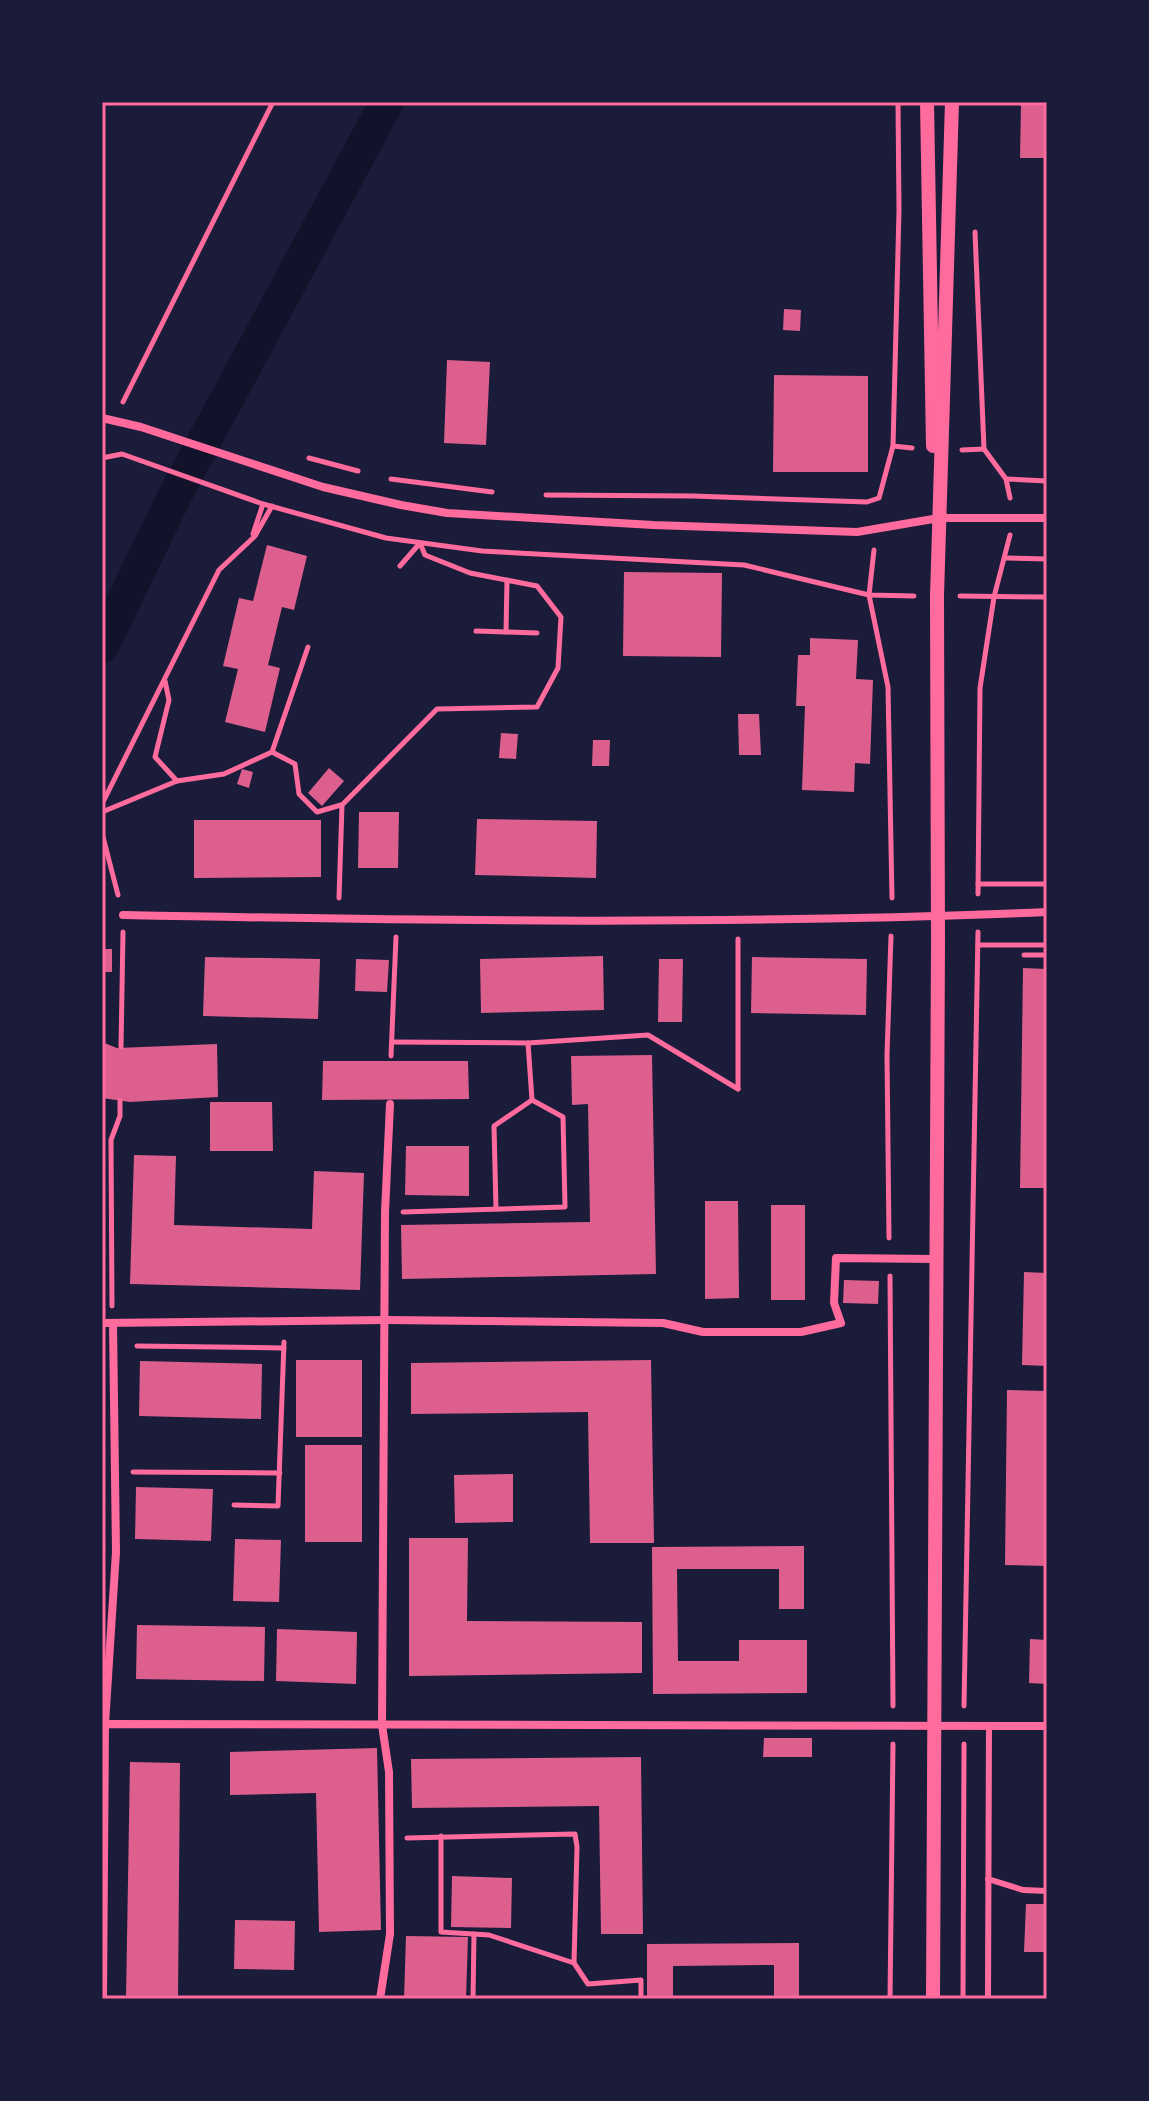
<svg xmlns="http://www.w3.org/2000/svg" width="1149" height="2101" viewBox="0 0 1149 2101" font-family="Arial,sans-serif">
	<rect width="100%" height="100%" fill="#1b1b3a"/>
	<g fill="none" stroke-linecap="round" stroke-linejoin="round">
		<polyline stroke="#12122b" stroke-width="34" points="102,646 173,499 387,102"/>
	</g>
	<g fill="#dd5f8e">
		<polygon points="1021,102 1047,102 1047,158 1020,158"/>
		<polygon points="784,309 801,310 800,331 783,330"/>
		<polygon points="447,360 490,362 486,445 444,443"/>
		<polygon points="774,375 868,376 868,472 773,472"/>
		<polygon points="267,545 307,556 294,610 282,607 268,665 280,668 265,732 225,722 238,669 223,666 239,598 253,601"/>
		<polygon points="624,572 722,573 721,657 623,656"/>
		<polygon points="810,638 858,640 856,679 873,680 870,764 855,763 854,792 802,790 805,706 796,706 798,655 810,655"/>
		<polygon points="738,714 759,714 761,755 739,755"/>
		<polygon points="501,733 518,734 516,759 499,758"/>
		<polygon points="593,740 610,740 609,766 592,766"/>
		<polygon points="329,768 344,781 322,806 308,793"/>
		<polygon points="242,769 253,772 249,788 237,784"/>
		<polygon points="359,812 399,812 398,868 358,868"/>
		<polygon points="477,819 597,821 596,878 475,875"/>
		<polygon points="194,820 321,820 321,877 194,878"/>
		<rect x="102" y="949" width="10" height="23"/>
		<polygon points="603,956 604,1010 481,1013 480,959"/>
		<polygon points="205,957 320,959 318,1019 203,1016"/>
		<polygon points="752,957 867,959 866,1015 751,1013"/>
		<polygon points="356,959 389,960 387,992 355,991"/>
		<polygon points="659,959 683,959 682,1022 658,1022"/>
		<polygon points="1023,968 1047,969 1047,1188 1020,1188"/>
		<polygon points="102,1042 117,1048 217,1044 218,1097 130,1102 102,1098"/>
		<polygon points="652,1055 656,1274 402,1279 401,1225 590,1222 588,1104 572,1105 571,1056"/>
		<polygon points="323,1061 468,1061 469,1099 322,1100"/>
		<polygon points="210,1102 272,1102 273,1151 210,1151"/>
		<polygon points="406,1146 469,1146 469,1196 405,1195"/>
		<polygon points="134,1155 176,1156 174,1225 312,1229 314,1171 364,1173 360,1290 130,1284"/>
		<polygon points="705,1201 738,1201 739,1298 705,1299"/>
		<rect x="771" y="1205" width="34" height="95"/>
		<polygon points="1024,1272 1047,1273 1047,1366 1022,1365"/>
		<polygon points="844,1280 879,1281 878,1304 843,1303"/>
		<rect x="296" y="1360" width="66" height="77"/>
		<polygon points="651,1360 654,1543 590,1543 588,1412 411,1414 411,1363"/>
		<polygon points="140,1361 262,1364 261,1419 139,1416"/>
		<polygon points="1007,1390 1047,1391 1047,1566 1005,1565"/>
		<rect x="305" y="1445" width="57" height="97"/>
		<polygon points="513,1474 513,1522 455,1523 454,1475"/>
		<polygon points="136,1487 213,1489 211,1541 135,1539"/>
		<polygon points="409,1538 468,1538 467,1621 642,1622 642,1673 409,1676"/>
		<polygon points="235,1539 281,1540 279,1602 233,1601"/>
		<polygon points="804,1546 804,1609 779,1609 779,1569 677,1569 678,1661 739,1661 739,1640 807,1640 807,1693 653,1694 652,1547"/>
		<polygon points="137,1625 265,1627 264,1681 136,1679"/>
		<polygon points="277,1629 357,1632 356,1684 276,1681"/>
		<polygon points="1030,1639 1047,1640 1047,1684 1029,1683"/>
		<polygon points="764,1738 812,1738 812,1757 763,1757"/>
		<polygon points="377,1748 381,1930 319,1932 316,1793 230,1795 230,1752"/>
		<polygon points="641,1757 643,1934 601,1934 599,1806 412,1808 411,1759"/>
		<polygon points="130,1762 180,1763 178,1999 126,1999"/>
		<polygon points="452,1876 512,1878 511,1928 451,1927"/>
		<polygon points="1026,1904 1047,1904 1047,1952 1024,1952"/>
		<polygon points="235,1920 295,1921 294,1970 234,1969"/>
		<polygon points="406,1936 468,1937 466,1999 404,1999"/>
		<polygon points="799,1943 799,1999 774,1999 774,1965 673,1966 673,1999 647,1999 647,1944"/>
	</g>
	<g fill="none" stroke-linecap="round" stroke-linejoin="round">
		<g stroke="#ff6b9d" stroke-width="5">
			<polyline points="975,232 984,449 1006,479 1010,498"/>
			<polyline points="123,402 273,102"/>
			<polyline points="893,446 912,448"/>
			<polyline points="962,450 984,449"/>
			<polyline points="102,458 122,454 263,504 386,538 482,551 744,565 869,595 914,596"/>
			<polyline points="309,458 358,471"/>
			<polyline points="391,479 492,492"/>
			<polyline points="1006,479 1047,481"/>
			<polyline points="546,495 693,496 867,502 879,498 893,446 899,211 898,102"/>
			<polyline points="253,534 263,504"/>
			<polyline points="874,550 869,595 888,687 892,898"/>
			<polyline points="1006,558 1047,559"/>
			<polyline points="960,596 1047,597"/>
			<polyline points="476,631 506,632 507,580"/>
			<polyline points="506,632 537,633"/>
			<polyline points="165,681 169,700 155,757 177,781"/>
			<polyline points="272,752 295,764 299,794 317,812 341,805"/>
			<polyline points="102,804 219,570 255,536 272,506"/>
			<polyline points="102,812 177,781 224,774 272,752 308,647"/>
			<polyline points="102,833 118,895"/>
			<polyline points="978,884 1047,884"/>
			<polyline points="978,894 980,688 994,597 1010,535"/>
			<polyline points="339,898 342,805 437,709 537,707 558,668 561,617 537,586 470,573 425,555 420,543 400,566"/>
			<polyline points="978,945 1047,945"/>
			<polyline points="1024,955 1047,955"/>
			<polyline points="392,1042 528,1043 648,1035 738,1089"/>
			<polyline points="121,1047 123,932"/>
			<polyline points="391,1056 396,937"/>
			<polyline points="738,1089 738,939"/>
			<polyline points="496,1209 494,1126 532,1100 528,1043"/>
			<polyline points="403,1212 565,1207 563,1117 532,1100"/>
			<polyline points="889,1238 887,1055 891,936"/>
			<polyline points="890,1276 893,1706"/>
			<polyline points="112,1306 111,1140 120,1116 120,1101"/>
			<polyline points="137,1346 284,1348"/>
			<polyline points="133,1472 280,1473"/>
			<polyline points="234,1505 278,1506 284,1342"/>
			<polyline points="964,1706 978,932"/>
			<polyline points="441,1836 441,1932 489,1935 574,1963"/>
			<polyline points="407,1838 575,1834 577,1847 574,1963 588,1984 641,1980 641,1999"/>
			<polyline points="473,1999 474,1934"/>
			<polyline points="890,1999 893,1744"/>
			<polyline points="963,1999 964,1744"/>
		</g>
		<g stroke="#ff6b9d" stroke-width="6">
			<polyline points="988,1879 1023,1890 1047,1891"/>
			<polyline points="988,1999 989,1725"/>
		</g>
		<g stroke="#ff6b9d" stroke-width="8">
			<polyline points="102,418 141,427 323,487 401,505 447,513 653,525 857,532 939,518 1047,518"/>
			<path d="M123,915C431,921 739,925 1047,912"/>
			<polyline points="102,1323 385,1320 663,1323 703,1332 801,1332 841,1323 834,1303 836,1258 935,1259"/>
			<polyline points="103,1723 105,1724 116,1552 113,1323"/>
			<polyline points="103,1999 105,1724 1047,1726"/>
			<polyline points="380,1999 390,1934 389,1772 382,1725 385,1212 390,1104"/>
		</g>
		<g stroke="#ff6b9d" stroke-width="14">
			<polyline points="927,102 933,446"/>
			<polyline points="933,1999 938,941 937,596 952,102"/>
		</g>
	</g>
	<rect width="1149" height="2101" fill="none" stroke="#1b1b3a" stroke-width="208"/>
	<rect x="104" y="104" width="941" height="1893" fill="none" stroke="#ff6b9d" stroke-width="3"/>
</svg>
